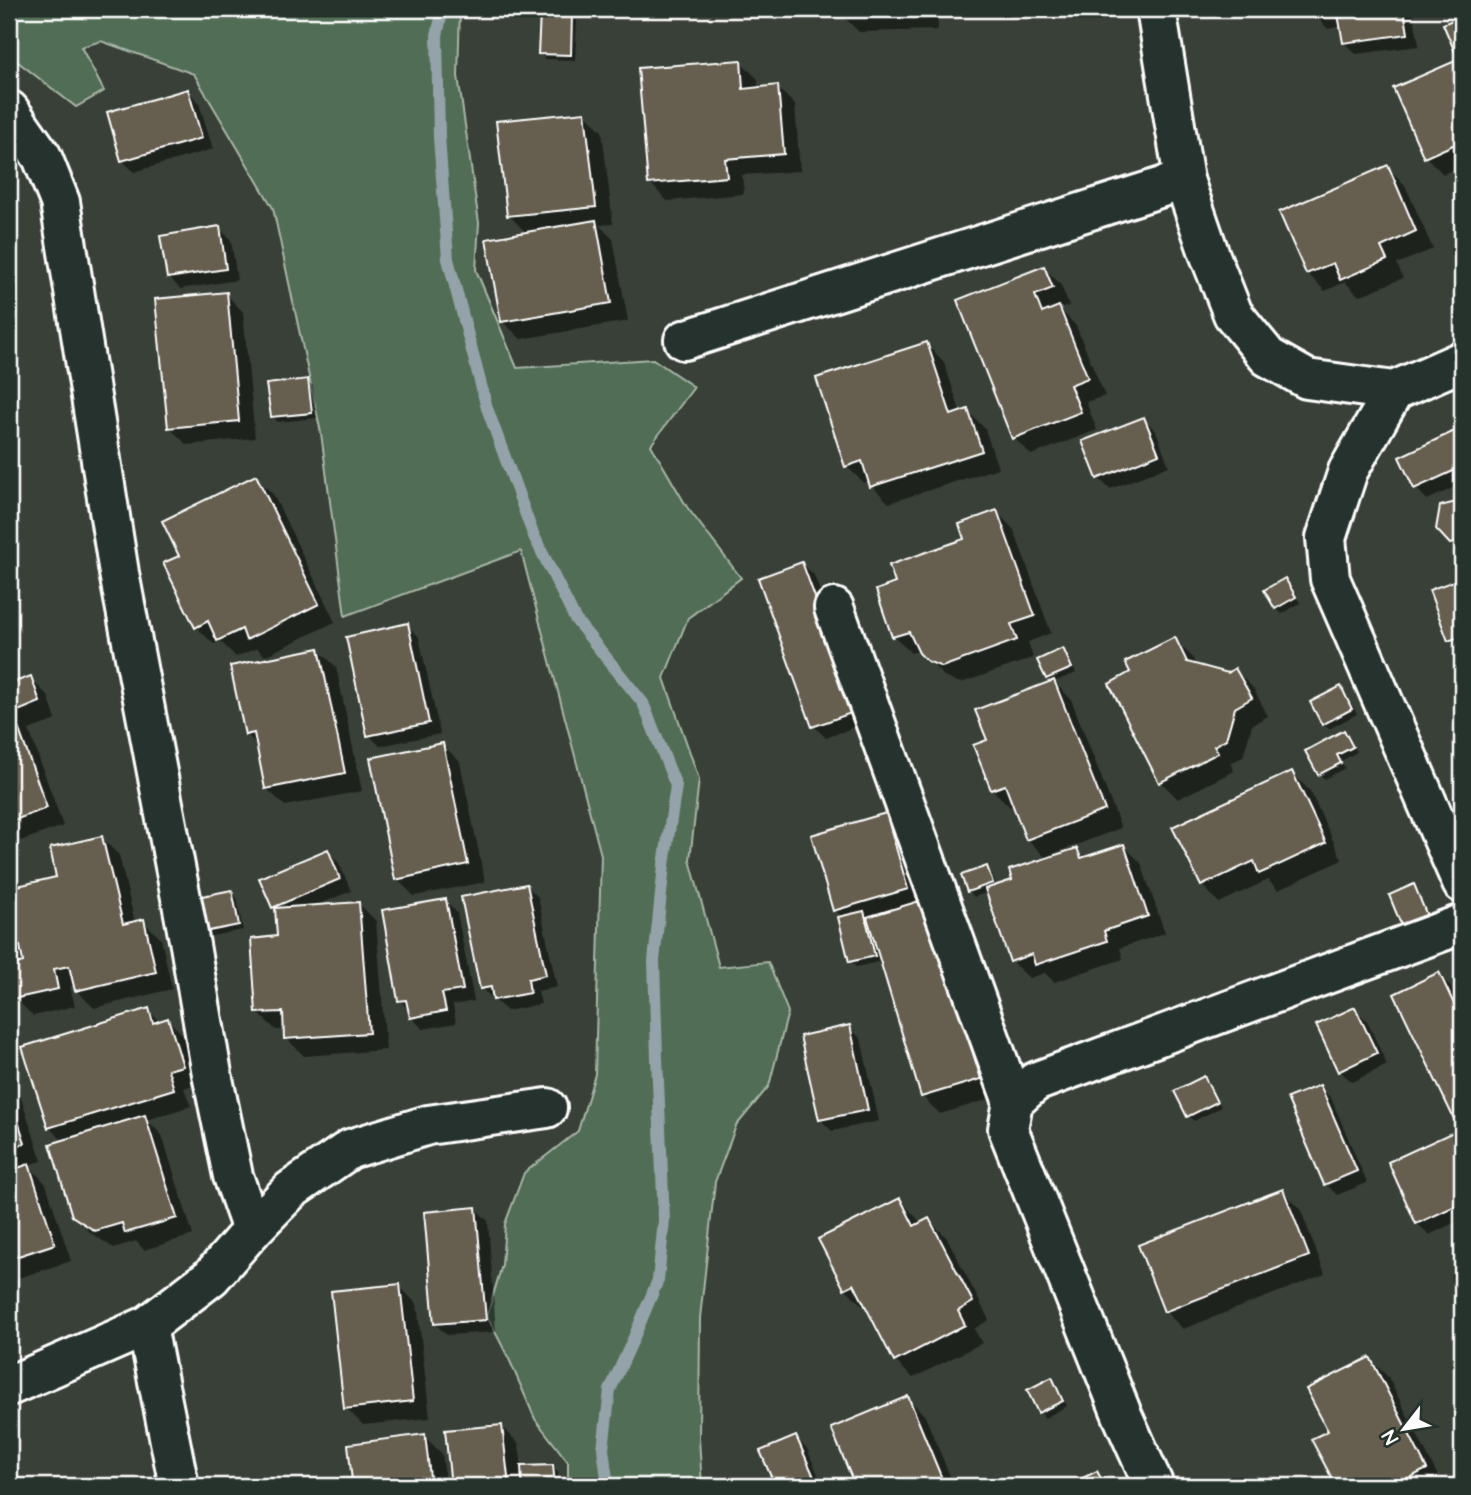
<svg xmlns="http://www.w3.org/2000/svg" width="1471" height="1495" viewBox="0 0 1471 1495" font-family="'Architects Daughter',sans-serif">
	<rect width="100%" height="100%" fill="#394037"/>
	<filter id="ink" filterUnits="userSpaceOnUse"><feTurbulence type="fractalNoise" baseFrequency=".0143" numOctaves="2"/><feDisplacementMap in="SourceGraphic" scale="14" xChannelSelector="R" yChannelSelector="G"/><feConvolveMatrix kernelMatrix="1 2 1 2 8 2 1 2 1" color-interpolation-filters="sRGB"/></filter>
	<g filter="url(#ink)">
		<polygon fill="#516d55" stroke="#a8b6aa" stroke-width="2" points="9,9 460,9 458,76 479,223 476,270 517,368 653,359 694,387 651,445 687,507 741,578 688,618 664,678 699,779 690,860 719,967 768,962 788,1012 769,1086 736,1126 715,1182 700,1318 699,1438 702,1486 568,1486 568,1462 535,1419 510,1361 487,1316 502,1265 505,1224 524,1173 578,1131 595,1074 601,855 521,551 345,616 321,433 273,208 194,74 101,41 81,47 104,91 76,107 9,55"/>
		<g fill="#0007">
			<polygon points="842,9 937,9 938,30 859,32 842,15"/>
			<polygon points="1316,9 1413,9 1419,46 1356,54 1344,43 1342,26 1328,29 1317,17"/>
			<polygon points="571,16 577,21 575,60 545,59 540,53"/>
			<polygon points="1462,18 1462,56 1457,51 1446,25"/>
			<polygon points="1462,60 1462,166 1443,174 1426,157 1396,89"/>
			<polygon points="740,62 758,79 758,89 777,87 795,105 800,171 742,175 744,194 667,201 650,183"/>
			<polygon points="188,91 199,103 213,149 134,172 122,160"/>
			<polygon points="585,114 602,131 613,224 599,225 613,239 628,321 521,339 503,322 527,234 509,215"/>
			<polygon points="1387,167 1405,185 1433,249 1397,264 1403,278 1359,296 1345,282 1325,291 1307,273"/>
			<polygon points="219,228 231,240 237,280 180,289 169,277"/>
			<polygon points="1044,268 1061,285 1069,306 1060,309 1076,326 1105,396 1086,402 1097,430 1031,455 1014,438 960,301"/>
			<polygon points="226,294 243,312 255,438 187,445 169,427"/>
			<polygon points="927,344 944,362 961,414 968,411 985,429 998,468 889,503 872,486 870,481 864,483 846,466"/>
			<polygon points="307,381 313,386 317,418 278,422 272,416"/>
			<polygon points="1144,419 1156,431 1169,466 1110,489 1098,478"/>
			<polygon points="1460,431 1462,433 1462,484 1427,500 1416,488"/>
			<polygon points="255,477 273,494 335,622 265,656 257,648 236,657 220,641 214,644 196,627 181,557"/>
			<polygon points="1460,502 1462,505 1462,547 1457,548 1438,528"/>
			<polygon points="997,512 1014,530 1051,633 1028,642 1033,658 961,683 946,678 919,651 911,653 894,636 897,584 966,540"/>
			<polygon points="802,564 814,575 867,722 826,738 814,726"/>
			<polygon points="1462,571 1462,653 1449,640 1459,581 1456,573"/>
			<polygon points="1285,580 1290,585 1300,603 1282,614 1276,608 1267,591"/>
			<polygon points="407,625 419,637 440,734 380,746 369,735"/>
			<polygon points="1174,639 1192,657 1197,666 1228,675 1235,670 1253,688 1268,716 1252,725 1243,757 1230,763 1234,771 1178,799 1161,782 1133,673"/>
			<polygon points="319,650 336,667 362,791 285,806 267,789 258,746 246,734"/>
			<polygon points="1063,650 1068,656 1076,673 1054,682 1071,699 1121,828 1047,856 1048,859 1077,850 1085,858 1124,846 1141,863 1165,933 1120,948 1123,959 1054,982 1045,973 1029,978 1011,961 988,892 974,897 969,891 986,868 992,874 997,887 1014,882 1047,859 1027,839 1014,805 1010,807 992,789 989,741 1052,683 1047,678"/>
			<polygon points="30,678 48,696 56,720 29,730 63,826 9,845 9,686"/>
			<polygon points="1341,688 1346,694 1357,714 1329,729 1323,724"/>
			<polygon points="1343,732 1349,738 1357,752 1341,761 1345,768 1325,779 1319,774"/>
			<polygon points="442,744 460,762 485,882 414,896 397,879"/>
			<polygon points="1292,773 1310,791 1342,860 1278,890 1268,880 1219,903 1202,885"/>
			<polygon points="886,815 897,826 920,903 997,1097 940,1114 922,1096 882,961 856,967 851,961 843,917 835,910"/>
			<polygon points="101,838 119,855 135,923 143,921 161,939 172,989 94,1008 76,990 75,985 70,987 75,1006 33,1016 15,998 9,972 9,967 19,965 9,955 9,890 58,878"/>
			<polygon points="327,851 339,863 351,891 315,906 359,904 376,921 386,1050 304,1056 286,1038 286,1030 276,1030 258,1013 279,938 277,911 274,907"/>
			<polygon points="526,885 538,897 557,987 538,991 541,1004 507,1011 482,989"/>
			<polygon points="1414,887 1419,892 1432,923 1409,932"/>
			<polygon points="231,892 237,898 243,930 211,936 206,931"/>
			<polygon points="446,901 457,913 474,1001 453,1005 456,1023 423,1029 411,1017 410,1011 400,1001"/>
			<polygon points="1439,974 1450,986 1462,1011 1462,1126 1457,1120"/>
			<polygon points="1355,1009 1367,1021 1387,1065 1352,1082 1340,1071"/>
			<polygon points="148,1010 160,1022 168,1020 185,1037 199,1083 184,1088 191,1106 147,1120 162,1135 193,1235 144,1250 136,1241 114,1248 92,1234 74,1216 64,1142 49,1127"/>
			<polygon points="849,1027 861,1039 879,1121 832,1131 820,1119"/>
			<polygon points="9,1069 13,1074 42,1161 28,1165 46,1184 71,1261 9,1281"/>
			<polygon points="1203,1078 1209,1083 1221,1107 1194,1121 1188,1116"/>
			<polygon points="1319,1087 1331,1098 1367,1183 1337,1195 1326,1184"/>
			<polygon points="1462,1130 1462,1219 1429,1235 1417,1223 1390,1163"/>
			<polygon points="1282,1191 1300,1208 1325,1274 1183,1329 1165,1311"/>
			<polygon points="900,1200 917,1218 921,1224 929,1220 947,1238 989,1320 974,1329 982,1343 913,1378 895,1361 866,1304 863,1306 845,1288"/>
			<polygon points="476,1209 488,1221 496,1332 447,1335 435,1324"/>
			<polygon points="399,1286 417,1304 430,1418 363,1425 346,1408"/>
			<polygon points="1370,1359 1388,1377 1443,1486 1337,1485 1330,1431"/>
			<polygon points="1051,1379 1057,1385 1067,1406 1045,1418 1040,1412 1029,1391"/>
			<polygon points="908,1398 925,1416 954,1486 856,1486 833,1429"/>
			<polygon points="501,1426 519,1444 522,1468 552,1467 558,1472 559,1486 453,1486 447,1432"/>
			<polygon points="424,1436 442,1454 446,1486 330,1486 354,1482"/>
			<polygon points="795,1438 807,1449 823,1486 777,1486 762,1452"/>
		</g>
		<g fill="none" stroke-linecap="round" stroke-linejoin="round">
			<polyline stroke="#94a3aa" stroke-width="12" points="443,9 437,35 439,137 448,259 487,408 533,534 575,619 643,703 676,786 664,865 654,961 657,1058 664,1220 658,1280 632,1342 610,1390 603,1449 608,1486"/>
		</g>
		<g fill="#665e4f" stroke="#fff" stroke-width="2">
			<polygon points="840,9 921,9 921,14 840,15"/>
			<polygon points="1314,9 1404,9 1408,34 1343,43 1338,14 1315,18"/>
			<polygon points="540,13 572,14 571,55 538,54"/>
			<polygon points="1462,16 1462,48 1455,52 1443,24"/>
			<polygon points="1462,58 1462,141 1424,158 1393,88"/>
			<polygon points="741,60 743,89 778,85 784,154 725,159 727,177 648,184 638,68"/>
			<polygon points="188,89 202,138 121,161 107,112"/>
			<polygon points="585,112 596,207 507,216 496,121"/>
			<polygon points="1388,165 1416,231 1381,247 1387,260 1340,280 1333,263 1306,274 1279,212"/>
			<polygon points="596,220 611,303 501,322 486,239"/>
			<polygon points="220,226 226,269 167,278 160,236"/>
			<polygon points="1044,266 1053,288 1035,295 1042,313 1059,306 1088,378 1070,385 1081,412 1012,439 957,300"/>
			<polygon points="227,292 239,421 168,428 155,299"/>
			<polygon points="927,342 951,415 968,409 982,451 870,487 862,461 845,467 816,378"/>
			<polygon points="308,379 312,413 271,417 266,384"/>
			<polygon points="1144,417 1159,454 1097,479 1082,441"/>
			<polygon points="1461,428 1462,432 1462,467 1414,489 1399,457"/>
			<polygon points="256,475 319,604 246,640 242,629 217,641 208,621 195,628 163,563 179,556 162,521"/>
			<polygon points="1460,501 1462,503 1462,540 1450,544 1436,529 1440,506"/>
			<polygon points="997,510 1035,616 1011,624 1017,640 942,667 927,661 919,653 909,632 892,637 876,590 895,583 889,565 964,539 959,524"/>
			<polygon points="802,562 857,711 812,727 758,578"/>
			<polygon points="1462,569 1462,636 1448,641 1429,590 1457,580 1454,572"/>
			<polygon points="1285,578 1296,597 1275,609 1264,590"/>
			<polygon points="408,623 429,723 367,736 346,637"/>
			<polygon points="1175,637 1187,662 1228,673 1235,668 1252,698 1235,708 1226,739 1214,746 1218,753 1159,783 1109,684 1130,672 1125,662"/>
			<polygon points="319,648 345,773 265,789 254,733 245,735 230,666"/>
			<polygon points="1063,648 1072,668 1046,679 1037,660"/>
			<polygon points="31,676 40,702 13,713 47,808 9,822 9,684"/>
			<polygon points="1054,680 1105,810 1026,840 1005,785 991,790 973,745 987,740 975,710"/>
			<polygon points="1341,686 1352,709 1322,725 1310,702"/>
			<polygon points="1344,730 1353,747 1337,755 1341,763 1318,775 1305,751"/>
			<polygon points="443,743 468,864 395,880 370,758"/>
			<polygon points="1292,771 1326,843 1259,874 1254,861 1201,886 1172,827"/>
			<polygon points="886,813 908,889 833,911 811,835"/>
			<polygon points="102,836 123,924 144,919 156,972 75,991 69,966 54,969 58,989 13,999 9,980 9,966 23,962 20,946 9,949 9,888 56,877 50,848"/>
			<polygon points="1124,844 1148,916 1104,931 1107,941 1035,965 1032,954 1010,962 985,889 1012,880 1009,870 1077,848 1081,858"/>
			<polygon points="328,849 340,879 272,908 259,878"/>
			<polygon points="987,866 993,883 967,892 961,875"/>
			<polygon points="527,884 546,975 528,979 530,993 493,1000 491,987 480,989 461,897"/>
			<polygon points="1414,884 1428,918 1402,927 1389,895"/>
			<polygon points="232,890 239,925 204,932 197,897"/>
			<polygon points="446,899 463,990 442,993 446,1011 410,1018 406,1000 398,1001 382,910"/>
			<polygon points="926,899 981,1079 921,1097 867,917"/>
			<polygon points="359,902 369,1033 284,1039 283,1012 256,1013 251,939 277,936 275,908"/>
			<polygon points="864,911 875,956 849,962 838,917"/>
			<polygon points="1439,972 1462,1021 1462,1118 1455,1121 1394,994"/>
			<polygon points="1355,1007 1377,1053 1338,1072 1316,1025"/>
			<polygon points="149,1008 153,1023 168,1018 183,1066 168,1070 174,1089 48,1128 22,1047"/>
			<polygon points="850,1025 868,1110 819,1120 800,1036"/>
			<polygon points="1204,1076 1217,1102 1187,1117 1174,1091"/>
			<polygon points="1320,1085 1357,1171 1324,1185 1287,1098"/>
			<polygon points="9,1093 25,1143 9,1149"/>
			<polygon points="145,1115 177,1218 125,1233 122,1223 95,1231 72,1216 50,1144"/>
			<polygon points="1462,1128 1462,1203 1416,1224 1388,1162"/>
			<polygon points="29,1164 55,1244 9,1259 9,1171"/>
			<polygon points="1283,1189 1309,1256 1164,1312 1138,1245"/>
			<polygon points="900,1198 914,1226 929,1218 973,1302 958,1311 965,1325 894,1362 854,1284 844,1289 818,1239"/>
			<polygon points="476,1207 486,1320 434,1324 424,1212"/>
			<polygon points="400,1284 413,1401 344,1409 331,1291"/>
			<polygon points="1370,1357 1427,1469 1393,1486 1351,1486 1348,1480 1336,1486 1311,1439 1328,1431 1306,1389"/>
			<polygon points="1052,1377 1063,1401 1038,1413 1027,1390"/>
			<polygon points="908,1396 945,1486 855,1486 831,1428"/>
			<polygon points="502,1425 509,1486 451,1486 445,1430"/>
			<polygon points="425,1434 431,1486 328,1486 328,1484 352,1481 348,1444"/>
			<polygon points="796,1436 818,1486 775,1486 760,1451"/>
			<polygon points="553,1465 555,1486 522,1486 521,1466"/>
			<polygon points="1097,1471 1105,1486 1068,1486 1068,1485"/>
		</g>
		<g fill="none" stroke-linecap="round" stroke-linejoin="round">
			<g stroke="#fff" stroke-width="44">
				<g id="minor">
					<polyline points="1156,9 1184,180 1209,253 1233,314 1268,357 1307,379 1394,391 1462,361"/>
					<polyline points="9,110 42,157 60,202 119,573 190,945 212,1074 233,1176 252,1230"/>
					<polyline points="684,340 1184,180"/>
					<polyline points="1394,391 1348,471 1326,538 1330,579 1462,883"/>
					<polyline points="834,608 1013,1102"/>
					<polyline points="147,1326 179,1486"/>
					<polyline points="9,1386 147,1326 211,1277 252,1230 291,1190 350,1149 428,1125 547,1108"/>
					<polyline points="1154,1486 1123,1417 1008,1129 1013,1102 1035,1082 1462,924"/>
				</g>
			</g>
			<use href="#minor" stroke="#26332d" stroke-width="38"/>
		</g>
	</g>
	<rect width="1471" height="1495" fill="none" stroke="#26332d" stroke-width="35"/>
	<rect x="18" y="18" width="1436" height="1460" fill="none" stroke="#fff" stroke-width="2.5" filter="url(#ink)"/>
	<g transform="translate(1404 1429) rotate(239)" stroke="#26332d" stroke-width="5" paint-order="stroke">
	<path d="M0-5L12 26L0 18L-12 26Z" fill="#ffffff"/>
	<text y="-10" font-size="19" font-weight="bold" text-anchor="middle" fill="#ffffff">N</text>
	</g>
</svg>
